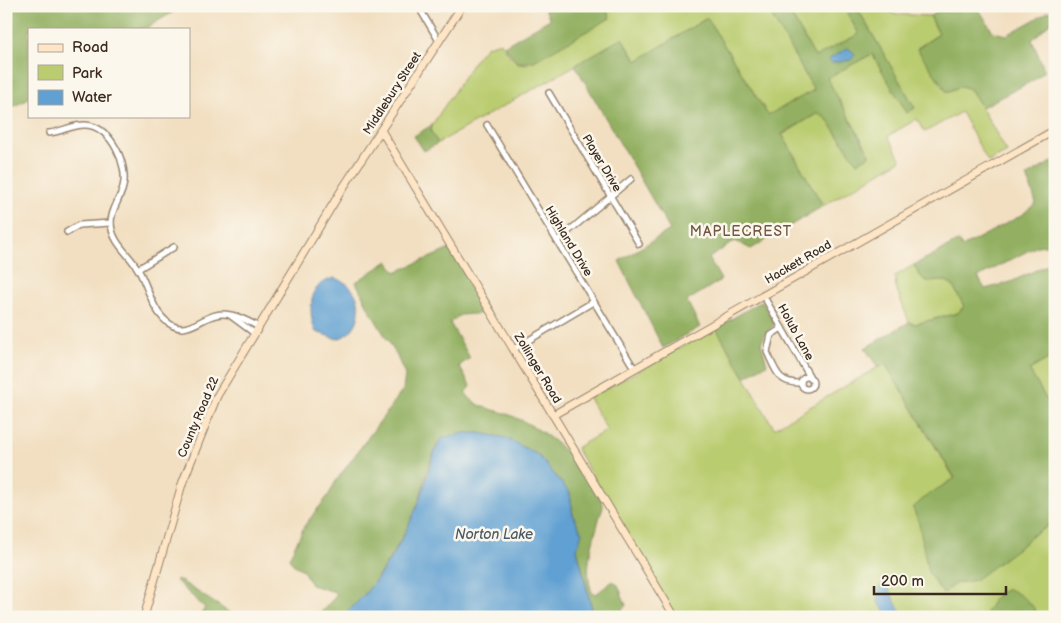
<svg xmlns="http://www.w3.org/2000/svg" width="1061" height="623" viewBox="0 0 1061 623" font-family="'Balsamiq Sans',sans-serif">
	<rect width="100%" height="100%" fill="#fbf7ec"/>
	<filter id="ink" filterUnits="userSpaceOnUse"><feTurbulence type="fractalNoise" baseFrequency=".02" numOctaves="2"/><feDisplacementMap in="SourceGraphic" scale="10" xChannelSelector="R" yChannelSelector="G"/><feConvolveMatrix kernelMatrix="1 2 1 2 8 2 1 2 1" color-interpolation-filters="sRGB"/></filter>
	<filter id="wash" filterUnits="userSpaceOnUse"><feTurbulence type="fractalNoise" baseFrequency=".0096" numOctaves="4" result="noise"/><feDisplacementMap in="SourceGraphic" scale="20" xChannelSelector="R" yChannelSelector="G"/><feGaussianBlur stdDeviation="1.12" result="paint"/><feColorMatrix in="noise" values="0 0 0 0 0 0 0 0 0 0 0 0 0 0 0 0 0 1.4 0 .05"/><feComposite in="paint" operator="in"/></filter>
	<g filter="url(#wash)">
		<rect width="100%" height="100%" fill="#f2dfc1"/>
		<g fill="#bacc6f" stroke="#7a7b46">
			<path d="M605,6H766L815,90L768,116L707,18L637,61L622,39L438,143L431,132L432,125L477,57L487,46L501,42C508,53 512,63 526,64L610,18Z"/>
			<polygon points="786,6 843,6 859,34 815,57"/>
			<polygon points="856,6 887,6 892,14 930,16 939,34 917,48 961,86 971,89 1007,152 988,162 961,112 925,132 917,119 888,136 901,160 823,206 782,135 818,113 827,119 857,163 870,154 826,78 872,54 907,112 915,108"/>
			<path d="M914,265C924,284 926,282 946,281L953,286L964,306L958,313L915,324L909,322L896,288L895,276Z"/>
			<polygon points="716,328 774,428 885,363 1000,554 1055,522 1055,617 675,617 576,448 607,430 589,398"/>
			<polygon points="1055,355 1055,414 1029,370"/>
		</g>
		<g fill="#93b062" stroke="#676d40">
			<polygon points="6,6 183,6 145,29 29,29 29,98 6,111"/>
			<polygon points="543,6 605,6 610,18 534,61 518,63 504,46 550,19"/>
			<polygon points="766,6 786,6 815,57 859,34 843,6 856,6 915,108 907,113 872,54 827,78 870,155 857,163 827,119 818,113 782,134 823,206 751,249 735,241 709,258 721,280 687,301 700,327 663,348 619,261 670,230 575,65 622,38 637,61 707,18 768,115 814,90"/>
			<polygon points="946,6 977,6 993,32 1007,35 1055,8 1055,18 1032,40 1045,71 1034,80 982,107 970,89 961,86 947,92 917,49 939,34 930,16"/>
			<polygon points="432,125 431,132 438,143 424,151 414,136"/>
			<path d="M1055,160V246L1053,244L1037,246L978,277L985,289L1011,282L1055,261V355L1029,370L1055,414V522L1031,536L1025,543L975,580L954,584L943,594L928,572L919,524L913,508L925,497L955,478L885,364L878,368L865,348L909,322L915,324L958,313L964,306L953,286L946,281C926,282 924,284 914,265L959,241L962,247L1022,215L1036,203L1027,176Z"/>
			<path d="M450,249L489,313L460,315L450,323L470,358L459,366L471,387L465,392C476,409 492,408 510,415C547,431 571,452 592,485C595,490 600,496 602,501C605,509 600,513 599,519C593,545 583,566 592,593L596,594L613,581L618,585L626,605L617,617H594L577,549L581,533L573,515L570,493L538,455L506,438L479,433H464L442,438C427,459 425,486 416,510C407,532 362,609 341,617C333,620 318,617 310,617L322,611L336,596L335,592L311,585L303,570L294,565L289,558L305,525L328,496L336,481L403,390L405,375L396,354L370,311L356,282L388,261L396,272Z"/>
			<polygon points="762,301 775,324 766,332 761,343 767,364 745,377 716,328"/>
			<polygon points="178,579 236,617 199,617 205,608 175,580"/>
			<path d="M1008,589C1019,593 1036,605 1038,617H981C995,606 988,598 1008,589Z"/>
		</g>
		<g fill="#60a0d2" stroke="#4e6578">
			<polygon points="848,48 855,54 851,60 831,63 829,59"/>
			<path d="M333,278C364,283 370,329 337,339L316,332C309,319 308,293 322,283C324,281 330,280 333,278Z"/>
			<path d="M464,433H479L506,438L538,455L570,493L573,515L582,533L577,549L594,617H341C377,588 405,539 421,496C429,476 430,456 442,438Z"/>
			<polygon points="883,585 888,587 896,604 905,617 889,617 878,602 879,587"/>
		</g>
	</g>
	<g filter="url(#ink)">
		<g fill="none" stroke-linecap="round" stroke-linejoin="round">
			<g stroke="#968470" stroke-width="8">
				<g id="street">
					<polyline points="418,6 439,41"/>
					<polyline points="549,93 639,244"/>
					<polyline points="487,125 634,368"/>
					<path d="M49,133C62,132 73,124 86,125C111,126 129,166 123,187C120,200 111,209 111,223C112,244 130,254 139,271C148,287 152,309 166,321C187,340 202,314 222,314C235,314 246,320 257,326"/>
					<polyline points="67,232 79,225 111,223"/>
					<polyline points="557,241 631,179"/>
					<polyline points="138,269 174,247"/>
					<polyline points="763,295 811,379"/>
					<polyline points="231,316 254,333"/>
					<path d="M782,328L771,335L767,352C776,371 778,384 801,383"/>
					<polyline points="514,349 593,302"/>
					<circle cx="807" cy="383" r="6"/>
				</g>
			</g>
			<g stroke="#968470" stroke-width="9">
				<g id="secondary">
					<polyline points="381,130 675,617"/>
					<polyline points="553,415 1055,130"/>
					<polyline points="144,617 182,484 217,396 341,191 462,6"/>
				</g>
			</g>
			<use href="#street" stroke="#fff" stroke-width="5"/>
			<use href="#secondary" stroke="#fde5c5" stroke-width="7"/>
		</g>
	</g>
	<g text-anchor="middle" stroke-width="5" stroke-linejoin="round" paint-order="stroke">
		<g font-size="12" fill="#3b2a1e" stroke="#fbf7ec">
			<text transform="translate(392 93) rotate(-57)" y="4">Middlebury Street</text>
			<text transform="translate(602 163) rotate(59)" y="4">Player Drive</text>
			<text transform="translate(569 241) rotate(59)" y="4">Highland Drive</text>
			<text transform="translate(798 262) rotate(-30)" y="4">Hackett Road</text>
			<text transform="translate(796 332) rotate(61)" y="4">Holub Lane</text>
			<text transform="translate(538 368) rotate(59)" y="4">Zollinger Road</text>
			<text transform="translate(198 417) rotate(-67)" y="4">County Road 22</text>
		</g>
		<g font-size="14" letter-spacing="1" fill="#715643" stroke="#fbf7ec">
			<text x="741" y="236">MAPLECREST</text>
		</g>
		<g font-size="14" font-style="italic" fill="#4a5966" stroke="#fbf7ec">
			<text x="494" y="539">Norton Lake</text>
		</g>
	</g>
	<rect width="1061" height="623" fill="none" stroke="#fbf7ec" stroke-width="25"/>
	<rect x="28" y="28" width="162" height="90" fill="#fbf7ec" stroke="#aea59a"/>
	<rect x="38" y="44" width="25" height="8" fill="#fde5c5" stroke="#aea59a"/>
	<text x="72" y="52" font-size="15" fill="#3b2a1e">Road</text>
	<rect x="38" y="65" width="25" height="15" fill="#bacc6f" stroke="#aea59a"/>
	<text x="72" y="78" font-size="15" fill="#3b2a1e">Park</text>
	<rect x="38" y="90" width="25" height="15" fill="#60a0d2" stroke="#aea59a"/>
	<text x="72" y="102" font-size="15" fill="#3b2a1e">Water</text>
	<path d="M874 586v8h132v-8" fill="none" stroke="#3b2a1e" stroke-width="2.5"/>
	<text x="881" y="586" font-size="15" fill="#3b2a1e" stroke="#fbf7ec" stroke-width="4" paint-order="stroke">200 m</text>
</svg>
